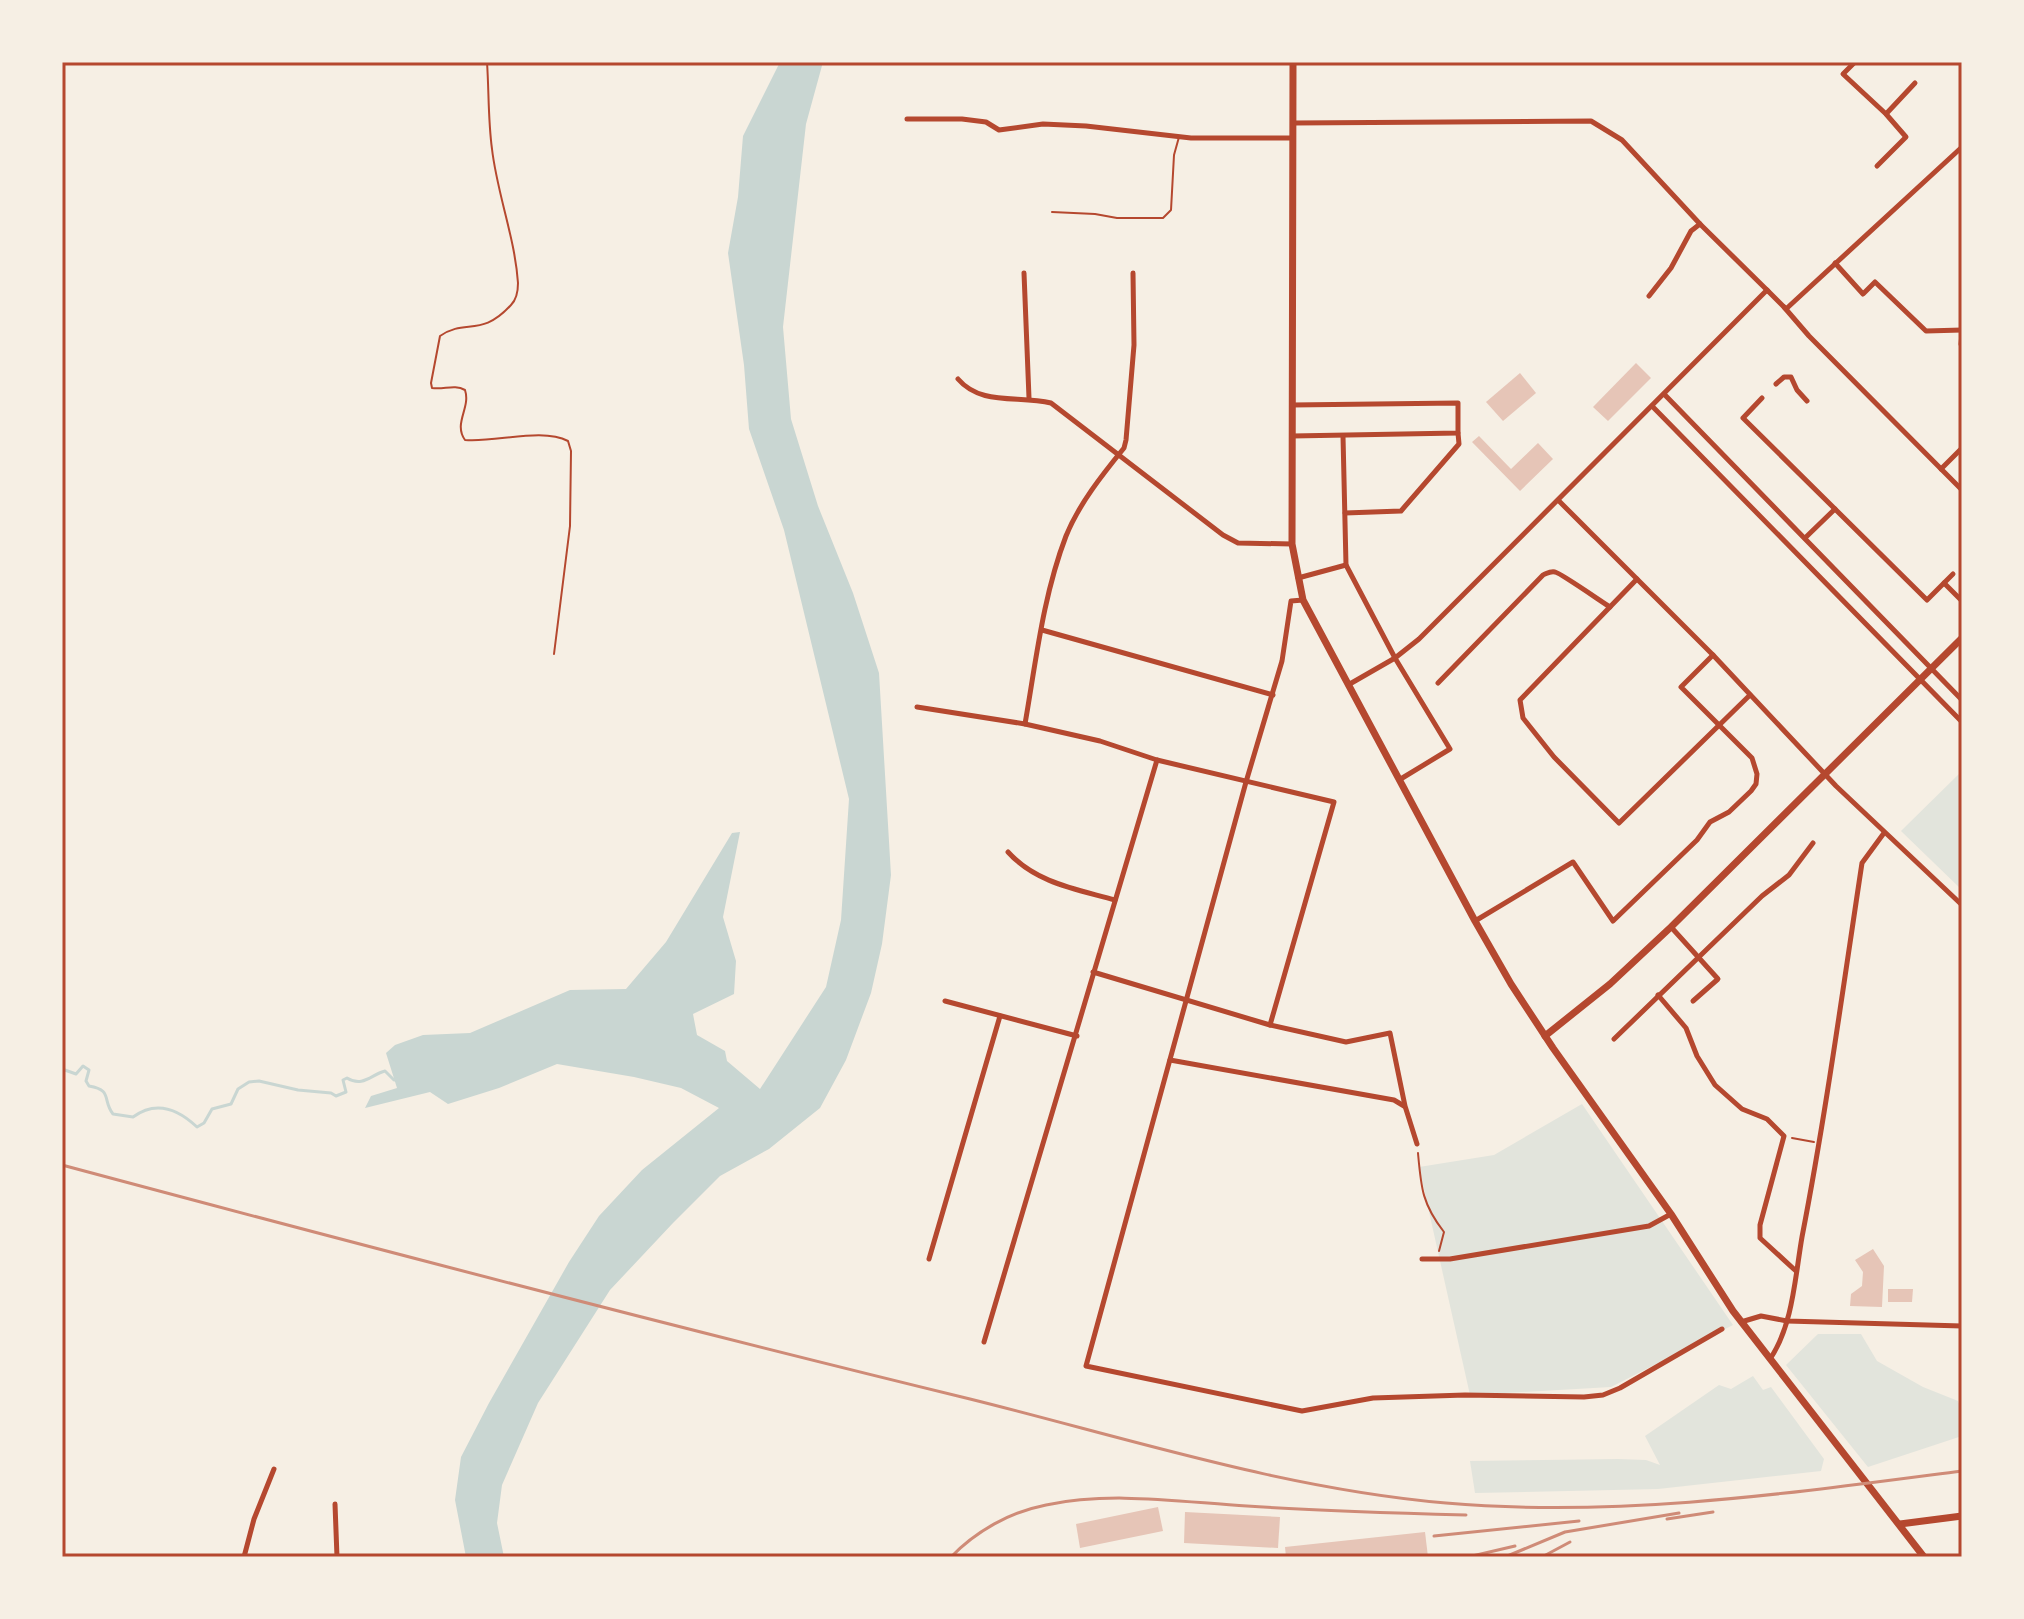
<svg xmlns="http://www.w3.org/2000/svg" width="2024" height="1619" viewBox="0 0 2024 1619" font-family="'Noto Serif',serif">
	<rect width="100%" height="100%" fill="#f6efe4"/>
	<g fill="#e2e4dc">
		<polygon points="1962,771 1962,890 1901,831"/>
		<polygon points="1582,1104 1733,1325 1611,1387 1470,1395 1419,1167 1494,1155"/>
		<polygon points="1818,1334 1861,1334 1877,1361 1923,1387 1958,1401 1962,1412 1962,1436 1868,1467 1786,1365"/>
		<polygon points="1753,1376 1763,1390 1771,1387 1824,1459 1821,1471 1658,1489 1475,1493 1470,1461 1618,1459 1646,1460 1660,1465 1645,1436 1719,1385 1731,1389"/>
	</g>
	<polygon fill="#c9d6d2" points="780,62 823,62 806,124 783,327 791,419 818,506 853,593 879,673 891,875 882,944 871,993 846,1060 820,1108 769,1149 720,1176 673,1223 610,1290 538,1403 502,1485 497,1523 504,1557 466,1557 455,1500 461,1457 489,1403 569,1262 599,1216 642,1170 719,1108 681,1088 634,1077 557,1064 499,1088 448,1104 430,1092 365,1108 371,1096 397,1088 386,1053 395,1045 423,1035 470,1033 570,990 626,989 666,942 732,833 740,832 723,917 736,961 734,994 693,1014 697,1035 725,1051 727,1061 760,1089 826,987 841,920 849,799 784,530 749,429 744,365 728,253 738,197 743,136"/>
	<g fill="none" stroke-linecap="round" stroke-linejoin="round">
		<path stroke="#c9d6d2" stroke-width="3" d="M62,1069L76,1074L83,1066L89,1070L86,1081L89,1086C113,1090 102,1100 113,1114L133,1117C156,1100 178,1109 197,1127L204,1123L212,1109L231,1104L238,1089L249,1082L259,1081L298,1090L331,1093L336,1096L346,1092L343,1080L347,1078C363,1088 372,1074 385,1071L394,1080L398,1079"/>
	</g>
	<g fill="#e6c5b7">
		<polygon points="1636,363 1651,378 1608,421 1593,407"/>
		<polygon points="1520,373 1536,393 1503,421 1486,402"/>
		<polygon points="1479,436 1511,469 1538,443 1553,459 1520,491 1472,442"/>
		<polygon points="1873,1249 1884,1266 1882,1307 1850,1306 1851,1294 1862,1286 1863,1272 1855,1260"/>
		<polygon points="1888,1289 1913,1289 1912,1302 1888,1302"/>
		<polygon points="1158,1507 1163,1531 1080,1548 1076,1524"/>
		<polygon points="1185,1512 1280,1517 1278,1548 1184,1543"/>
		<polygon points="1425,1532 1428,1557 1286,1557 1285,1547"/>
	</g>
	<g fill="none" stroke-linecap="round" stroke-linejoin="round">
		<g stroke="#b5482f" stroke-width="2">
			<path d="M487,62C489,91 488,120 492,149C497,193 515,238 518,283C518,291 517,299 511,305C481,338 466,318 440,336L431,383L432,388C444,390 454,384 465,390C471,408 453,423 465,440C495,443 542,427 568,441L571,451L570,526L554,654"/>
			<polyline points="1792,1138 1814,1142"/>
			<path d="M1418,1153C1421,1187 1422,1204 1444,1232L1439,1251"/>
		</g>
		<polyline stroke="#b5482f" stroke-width="2" points="1052,212 1095,214 1117,218 1163,218 1171,210 1174,155 1179,137"/>
		<g stroke="#b5482f" stroke-width="5">
			<polyline points="1855,62 1843,74 1886,114 1906,137 1877,166"/>
			<polyline points="1886,114 1915,83"/>
			<polyline points="907,119 962,119 986,122 999,130 1043,124 1086,126 1191,138 1293,138"/>
			<polyline points="1294,123 1591,121 1622,140 1700,224 1768,291"/>
			<polyline points="1835,263 1863,294 1875,282 1926,331 1962,330"/>
			<polyline points="1024,273 1029,398"/>
			<polyline points="1649,296 1671,268 1691,231 1700,224"/>
			<polyline points="1784,307 1809,336 1962,490"/>
			<polyline points="1961,344 1962,334"/>
			<path d="M958,379C981,406 1018,395 1051,403L1223,535L1238,543L1292,544"/>
			<polyline points="1776,384 1784,377 1791,377 1797,390 1807,401"/>
			<polyline points="1664,394 1962,700"/>
			<polyline points="1762,398 1743,418 1927,600 1944,583 1962,601"/>
			<polyline points="1652,406 1962,722"/>
			<polyline points="1292,436 1458,433 1458,403 1292,405"/>
			<polyline points="1343,436 1346,565 1395,658 1450,749 1399,780"/>
			<polyline points="1941,469 1962,448"/>
			<polyline points="1559,501 1713,655 1836,786 1962,905"/>
			<polyline points="1345,513 1401,511 1459,444 1458,433"/>
			<polyline points="1805,538 1835,509"/>
			<polyline points="1298,578 1346,565"/>
			<polyline points="1637,579 1520,700 1523,718 1554,757 1619,823 1750,695"/>
			<polyline points="1944,583 1953,574"/>
			<polyline points="1303,600 1291,601 1282,661 1246,782 1086,1366 1302,1411 1373,1398 1465,1395 1584,1397 1603,1395 1620,1388 1722,1329"/>
			<polyline points="1042,630 1273,695"/>
			<path d="M1438,683L1543,575C1548,573 1550,571 1555,572C1559,572 1602,602 1610,607"/>
			<polyline points="1348,685 1395,658 1419,639 1767,290 1786,309 1962,147"/>
			<polyline points="917,707 1025,724 1100,741 1157,760 1334,802 1270,1025"/>
			<path d="M1025,724C1036,661 1043,596 1066,536C1079,504 1102,475 1124,448L1126,440L1134,345L1133,273"/>
			<path d="M1008,852C1036,883 1076,889 1115,900"/>
			<polyline points="1475,921 1573,862 1613,921 1697,840 1710,822 1729,812 1751,791 1756,784 1757,774 1752,758 1681,687 1713,655"/>
			<polyline points="1671,927 1718,979 1693,1001"/>
			<polyline points="1093,972 1270,1025 1346,1042 1390,1033 1405,1106 1417,1144"/>
			<polyline points="1658,995 1686,1028 1697,1056 1715,1085 1742,1109 1767,1119 1784,1136 1760,1225 1760,1238 1796,1271"/>
			<polyline points="945,1001 1077,1036"/>
			<polyline points="1614,1039 1762,896 1789,875 1813,843"/>
			<polyline points="1170,1060 1394,1100 1404,1106"/>
			<polyline points="929,1259 1000,1016"/>
			<polyline points="1422,1259 1450,1259 1649,1226 1671,1214"/>
			<polyline points="1741,1322 1761,1316 1787,1321 1962,1326"/>
			<polyline points="984,1342 1157,760"/>
			<path d="M1770,1359C1793,1325 1795,1277 1802,1237C1826,1113 1843,988 1862,863L1884,833"/>
			<polyline points="335,1504 337,1557"/>
			<polyline points="244,1557 254,1519 274,1469"/>
		</g>
		<g stroke="#b5482f" stroke-width="7">
			<polyline points="1545,1036 1610,984 1671,927 1962,638"/>
			<polyline points="1900,1524 1962,1516"/>
		</g>
		<polyline stroke="#b5482f" stroke-width="7" points="1293,62 1292,544 1303,600 1475,921 1511,984 1553,1048 1671,1214 1733,1311 1924,1557"/>
		<g stroke="#cf8b77" stroke-width="3">
			<path d="M62,1165C364,1246 666,1325 970,1399C1127,1438 1284,1489 1446,1503C1619,1518 1792,1493 1962,1471"/>
			<polyline points="1667,1519 1713,1512"/>
			<polyline points="1434,1536 1579,1521"/>
			<path d="M951,1557C976,1531 1010,1512 1046,1505C1111,1491 1181,1502 1247,1506C1320,1511 1393,1513 1466,1515"/>
			<polyline points="1468,1557 1515,1546"/>
			<polyline points="1505,1557 1565,1532 1679,1513"/>
			<polyline points="1542,1557 1570,1542"/>
		</g>
	</g>
	<rect width="2024" height="1619" fill="none" stroke="#f6efe4" stroke-width="128"/>
	<rect x="64" y="64" width="1896" height="1491" fill="none" stroke="#b5482f" stroke-width="3"/>
</svg>
